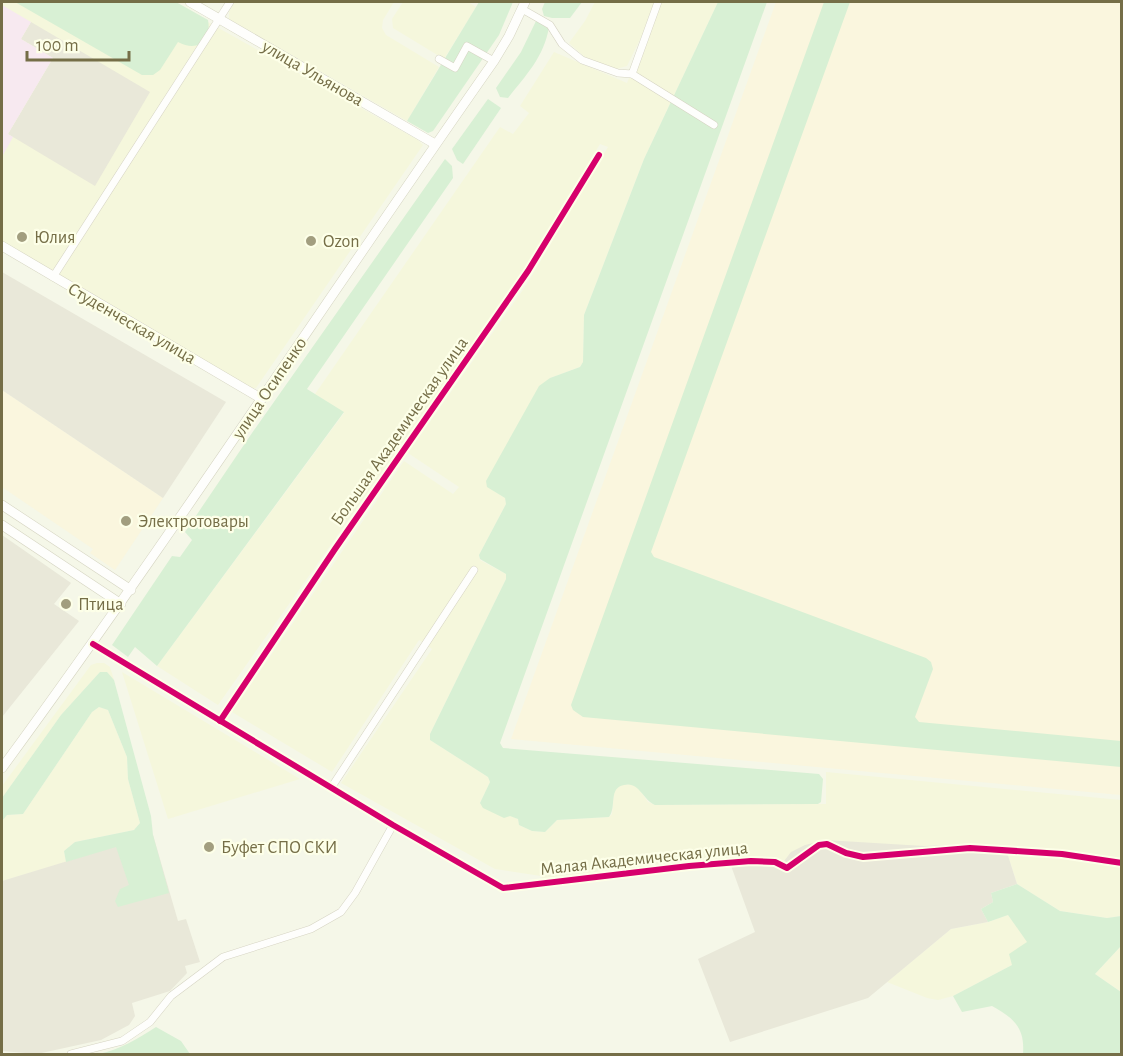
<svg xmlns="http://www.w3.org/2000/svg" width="1123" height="1056" viewBox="0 0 1123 1056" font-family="'Alegreya Sans',sans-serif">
	<rect width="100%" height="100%" fill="#f5f7e8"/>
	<g fill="#f5f7dc">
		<polygon points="2,2 172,2 418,140 423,145 256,388 249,388 2,242"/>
		<polygon points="235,2 394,2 383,20 382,28 386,35 439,67 407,121 229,19 229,12"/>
		<polygon points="403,2 468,2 476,7 444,59 393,28 392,19"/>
		<polygon points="595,2 655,2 645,29 627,66 616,69 585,57 569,43 585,21"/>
		<polygon points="661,2 718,2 644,159 584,315 583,362 580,367 550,378 488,487 505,498 506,504 479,555 480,560 506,574 506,579 430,734 430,740 488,777 490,782 480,803 518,819 519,825 532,831 545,832 557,820 609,817 612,814 614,791 620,785 630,784 637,786 648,802 655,805 826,804 826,772 1121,800 1121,916 1107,918 1060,911 1017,884 1005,846 968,844 924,846 781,865 758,863 543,882 541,876 495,869 341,783 432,649 419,640 332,772 232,712 404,461 453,494 459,487 408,453 527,284 608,147 600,144 525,269 218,705 157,666 344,413 315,394 500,127 513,134 529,113 520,106 554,52 627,83"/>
		<polygon points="97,663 104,663 110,667 114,680 107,672 100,672 61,715 2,798 2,786 91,665"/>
		<polygon points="122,672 300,779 168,819"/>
		<polygon points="99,707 108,710 127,757 128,779 140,823 134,830 75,842 64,851 66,862 2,881 2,821 7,815 23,814 92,712"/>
		<polygon points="1008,915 1028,942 1012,965 953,996 938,1000 927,998 887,982 951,929 988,922"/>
		<polygon points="1121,946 1121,992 1095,974"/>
	</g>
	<g fill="#faf6de">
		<polygon points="776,2 1121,2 1121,795 511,739"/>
		<polygon points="2,390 163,498 115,570 90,553 93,549 2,487"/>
	</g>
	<g fill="#e9e8d9">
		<polygon points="31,22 150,92 95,186 8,134 53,58 21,39"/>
		<polygon points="2,272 226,402 163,498 2,390"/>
		<polygon points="2,535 71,583 54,604 79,621 2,717"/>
		<polygon points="153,835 178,921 186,919 200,962 185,966 187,973 170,991 132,1003 135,1016 129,1025 101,1040 37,1054 2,1051 2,881"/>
		<polygon points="825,840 924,846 968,844 1005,846 1017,884 991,893 993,902 981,909 988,922 951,929 868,998 730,1042 698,959 755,932 730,863 781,865 791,852 805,845"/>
	</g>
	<polygon fill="#f7e9f0" points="2,5 31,22 21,39 53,58 8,134 13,137 2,157"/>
	<g fill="#d8f0d4">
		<path d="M15,2H176L208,20C212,42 197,52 178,42L160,70L153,75H142Z"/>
		<polygon points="479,2 513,2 499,35 433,131 428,133 407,121"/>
		<polygon points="545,2 582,2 570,18 552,18 544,16 542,9"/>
		<path d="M718,2H767L500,743L503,748L819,774L823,779L821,802L818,804L655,805C643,800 639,781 624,785C608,788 617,807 609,817L557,820L545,832L532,831L519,825L518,819L510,816L504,818L483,808L480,803L490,782L488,777L430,740V734L506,579V574L480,559L479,555L506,504L505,498L487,487L486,481L539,386L550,378L580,367L583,362L584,315L644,159Z"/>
		<polygon points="824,2 850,2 651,552 654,557 926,658 931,662 933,669 915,717 919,722 1121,741 1121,767 583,717 573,710 571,705"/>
		<path d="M536,21L549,27C544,57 526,75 508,98L500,97L496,88L521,52Z"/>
		<polygon points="488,99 501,108 463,164 457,160 452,149"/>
		<polygon points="445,159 452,166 453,178 307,389 344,412 157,666 135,647 128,657 112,645 172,556 180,557 192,540 185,532 252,433"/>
		<polygon points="100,672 107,672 114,680 151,816 153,835 169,893 118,907 115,901 120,889 129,885 116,847 66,862 64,851 75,842 134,830 140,823 128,779 127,757 108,710 99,707 92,712 23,814 7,815 2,821 2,798 61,715"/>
		<path d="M1017,884L1060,911L1107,918L1121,916V946L1095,974L1121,992V1054H1023C1025,1028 1014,1018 992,1006L962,1012L953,996L1012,965L1009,954L1027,942L1008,915L988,922L981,909L993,902L991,893Z"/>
		<path d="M156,1027L181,1041L190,1054H98C120,1050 137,1039 156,1027Z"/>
	</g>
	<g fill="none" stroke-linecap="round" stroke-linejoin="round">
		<g stroke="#d6d4c3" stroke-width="8">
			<g id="street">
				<polyline points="522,9 550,25 562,44 582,60 618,73 632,74 658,2"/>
				<polyline points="439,59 455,68 467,46 494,61"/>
				<polyline points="632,74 714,125"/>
				<polyline points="53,277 230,2"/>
				<polyline points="93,644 393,825 503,888 689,866 751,861 775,862 787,868 819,845 827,844 846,853 863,857 970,848 1062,854 1122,863"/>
				<polyline points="220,721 335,549 528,271 599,155"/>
				<polyline points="331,788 474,570"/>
				<polyline points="71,1054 122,1041 150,1022 171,996 223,957 311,929 341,912 355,893 393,825"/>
			</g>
		</g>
		<g stroke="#d5d4c1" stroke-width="10">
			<g id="secondary">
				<polyline points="190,2 435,144"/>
				<polyline points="2,246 262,399"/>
				<polyline points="2,505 131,590"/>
				<polyline points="2,525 121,604"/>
				<path d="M2,768C172,536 329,296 494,61L509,36L525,2"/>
			</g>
		</g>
		<use href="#street" stroke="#fefefc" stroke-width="7"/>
		<use href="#secondary" stroke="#fefefc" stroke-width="9"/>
		<g stroke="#fdffe8" stroke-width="10">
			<g id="cycleway">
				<polyline points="93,644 393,825 503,888 689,866 751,861 775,862 787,868 819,845 827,844 846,853 863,857 970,848 1062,854 1122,863"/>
				<polyline points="220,721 335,549 528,271 599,155"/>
			</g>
		</g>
		<use href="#cycleway" stroke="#d6006c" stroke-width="6"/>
	</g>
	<g fill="#a29e7f" stroke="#fdffe8" stroke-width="2">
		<circle cx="22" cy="237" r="6"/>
		<circle cx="311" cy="241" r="6"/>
		<circle cx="126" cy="521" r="6"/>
		<circle cx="66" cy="604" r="6"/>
		<circle cx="209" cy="847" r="6"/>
	</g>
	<g text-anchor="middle" stroke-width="4.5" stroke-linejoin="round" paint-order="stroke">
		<g font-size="18" fill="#756e47" stroke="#fdffe8">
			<text transform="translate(313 73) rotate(30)" y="6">улица Ульянова</text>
			<text transform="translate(132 323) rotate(30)" y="6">Студенческая улица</text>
			<text transform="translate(269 388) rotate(-56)" y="6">улица Осипенко</text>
			<text transform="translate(399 431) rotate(-55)" y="6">Большая Академическая улица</text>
			<text transform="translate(644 858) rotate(-6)" y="6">Малая Академическая улица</text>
		</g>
		<g font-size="18" fill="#756e47" stroke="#fdffe8" text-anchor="start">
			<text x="34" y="243">Юлия</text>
			<text x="323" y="247">Ozon</text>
			<text x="138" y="527">Электротовары</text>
			<text x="78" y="610">Птица</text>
			<text x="221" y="853">Буфет СПО СКИ</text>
		</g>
	</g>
	<rect width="1123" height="1056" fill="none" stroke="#756e47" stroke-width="6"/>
	<path d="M27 51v9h102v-9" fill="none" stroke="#756e47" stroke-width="3"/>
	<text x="36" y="51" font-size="18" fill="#756e47" stroke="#fdffe8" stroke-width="4.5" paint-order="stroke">100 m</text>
</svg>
